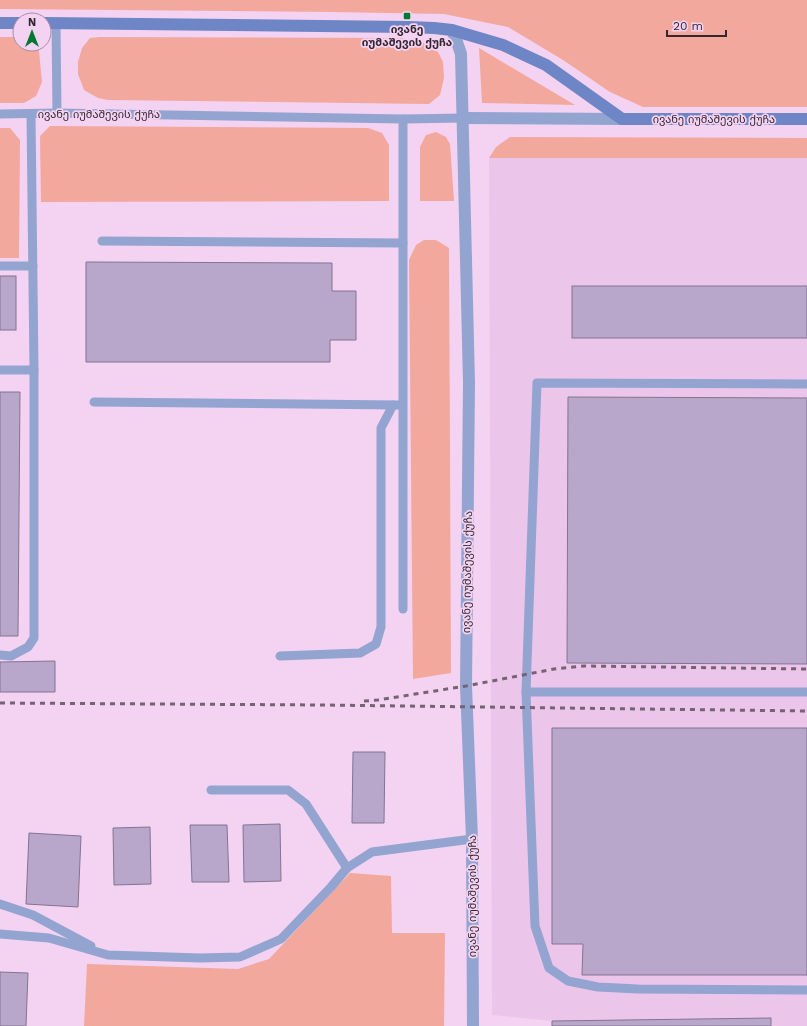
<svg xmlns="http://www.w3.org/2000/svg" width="807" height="1026" viewBox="0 0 807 1026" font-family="'Work Sans','Noto Sans Georgian',sans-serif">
	<rect width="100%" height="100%" fill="#f3d3f1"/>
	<polygon fill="#ecc6ea" points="489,158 807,158 807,1026 552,1026 552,1021 492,1015"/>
	<g fill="#f2a89d">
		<polygon points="0,0 807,0 807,107 643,107 610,92 563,60 508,27 444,14 332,12 0,9"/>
		<polygon points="0,37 15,37 20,38 20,44 36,44 39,51 42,82 36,96 24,103 0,103"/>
		<polygon points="100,37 400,38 422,42 438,52 443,62 444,78 440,95 429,104 108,100 98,98 84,90 78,74 78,62 82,48 90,38"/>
		<polygon points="479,48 575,105 482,103"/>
		<polygon points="50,126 368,128 382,133 389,145 389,201 41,202 40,136"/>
		<polygon points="0,128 10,128 20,140 19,258 0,258"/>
		<polygon points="436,132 446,137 450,144 454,201 420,201 420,147 426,135"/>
		<polygon points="510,137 807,138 807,158 489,158 496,147"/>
		<polygon points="424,240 436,240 449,248 451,673 413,679 409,260 416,245"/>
		<polygon points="350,873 391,876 392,933 445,933 444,1026 84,1026 87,964 238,969 269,959"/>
	</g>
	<g fill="#b8a7ca" stroke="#847394">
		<polygon points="86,262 332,263 332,291 356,291 356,340 330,340 330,362 86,362"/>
		<rect x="0" y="276" width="16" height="54"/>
		<rect x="572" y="286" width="235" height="52"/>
		<polygon points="0,392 20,392 18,636 0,636"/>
		<polygon points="568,397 807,398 807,664 567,663"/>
		<polygon points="55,661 55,692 0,692 0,662"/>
		<polygon points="552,728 807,728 807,975 582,975 583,944 552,944"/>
		<polygon points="353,752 385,752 384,823 352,823"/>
		<polygon points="280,824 281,881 244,882 243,825"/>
		<polygon points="190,825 227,825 229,882 192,882"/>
		<polygon points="150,827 151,884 114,885 113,828"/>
		<polygon points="29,833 81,836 78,907 26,904"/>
		<polygon points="0,972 28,973 26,1026 0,1026"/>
		<polygon points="771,1018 771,1026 552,1026 552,1021"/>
	</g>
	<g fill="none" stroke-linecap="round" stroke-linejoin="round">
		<g stroke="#93a4d0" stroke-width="9">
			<polyline points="56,23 57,113"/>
			<polyline points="0,114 57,113 403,119 463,118"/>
			<polyline points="403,119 403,609"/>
			<polyline points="102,241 403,243"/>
			<polyline points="0,266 33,266"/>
			<polyline points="0,370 34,370"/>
			<polyline points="807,384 537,383 526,692 535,926 549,968 568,981 598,987 638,989 807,990"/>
			<polyline points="94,402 398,405"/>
			<polyline points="0,655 11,656 28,647 34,638 34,370 31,114"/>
			<polyline points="280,656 360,653 376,644 381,627 381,428 393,405"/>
			<polyline points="526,692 807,692"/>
			<polyline points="211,790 288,790 306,804 347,868"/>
			<polyline points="0,904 33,915 91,946"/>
			<polyline points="0,934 49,938 108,955 200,958 240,957 281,939 331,887 347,868 372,852 472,839"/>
		</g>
		<g stroke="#93a4d0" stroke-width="12">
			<polyline points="452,30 457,42 461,54 469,383 466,686 472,839 473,1026"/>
			<polyline points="463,118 622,119"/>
		</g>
		<g stroke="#6e85c6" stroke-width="12">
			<polyline points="0,23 20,23"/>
			<polyline points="44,23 409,27 434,28 452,30 503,45 546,65 622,119 807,119"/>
		</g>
		<g stroke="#756273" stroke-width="3" stroke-dasharray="5 5" stroke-linecap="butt">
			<polyline points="364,701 378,700 466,686 554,669 584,666 807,669"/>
			<polyline points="0,703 320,705 807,711"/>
		</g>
	</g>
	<rect fill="#01782e" stroke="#f3d3f1" stroke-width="1.5" x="403" y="12" width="8" height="8" rx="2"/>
	<g text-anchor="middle" stroke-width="3.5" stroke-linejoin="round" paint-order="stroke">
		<g font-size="11" font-weight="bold" fill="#332732" stroke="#f3d3f1">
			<text x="407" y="33">ივანე<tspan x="407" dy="13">იუმაშევის ქუჩა</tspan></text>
		</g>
		<g font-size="11" fill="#332732" stroke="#f3d3f1">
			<text x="99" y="118">ივანე იუმაშევის ქუჩა</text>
			<text x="714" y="123">ივანე იუმაშევის ქუჩა</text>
			<text transform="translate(467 572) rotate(-89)" y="4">ივანე იუმაშევის ქუჩა</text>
			<text transform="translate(472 896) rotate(-90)" y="4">ივანე იუმაშევის ქუჩა</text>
		</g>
	</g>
	<g transform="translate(32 32)"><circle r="19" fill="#f3d3f1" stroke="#a68ea5"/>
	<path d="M0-3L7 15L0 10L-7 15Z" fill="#01782e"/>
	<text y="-6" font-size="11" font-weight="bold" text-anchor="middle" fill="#332732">N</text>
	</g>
	<path d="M667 30v6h59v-6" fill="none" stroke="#332732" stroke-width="2"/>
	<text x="673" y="30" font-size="12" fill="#332732" stroke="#f3d3f1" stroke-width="3" paint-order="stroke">20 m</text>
</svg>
